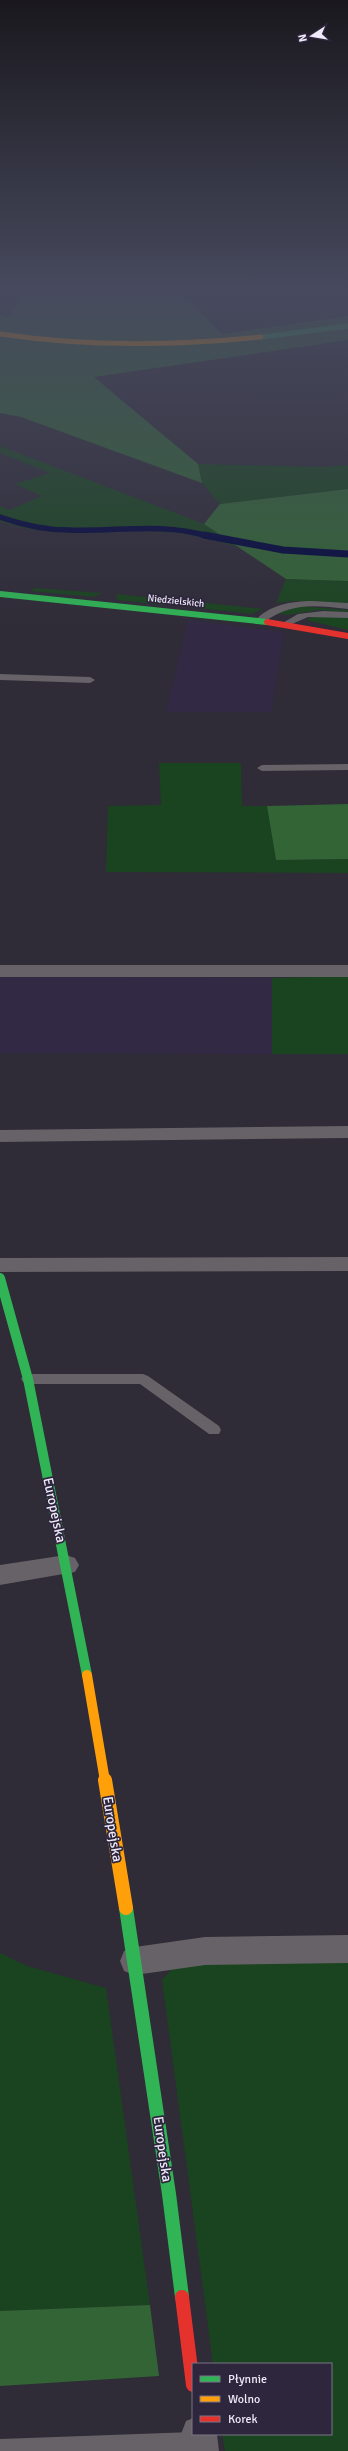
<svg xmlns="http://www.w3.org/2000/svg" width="348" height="2451" viewBox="0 0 348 2451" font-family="Signika,sans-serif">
	<rect width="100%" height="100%" fill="#2f2b37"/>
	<g fill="#322a44">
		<polygon points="188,620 284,632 271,712 166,712"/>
		<polygon points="0,976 272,978 272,1054 0,1053"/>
	</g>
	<g fill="#1a441f">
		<path d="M0,446L204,524L240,547C222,543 204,537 186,534C122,524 66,544 0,521V506L9,510L42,496L15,484L50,473L0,453Z"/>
		<polygon points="198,464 323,467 348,465 348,489 220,504 202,483"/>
		<polygon points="286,579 348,581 348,603 295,601 276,603"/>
		<polygon points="34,588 102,593 93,597 31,591"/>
		<polygon points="117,594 171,600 163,605 118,600 116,598"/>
		<polygon points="188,601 263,609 252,614 189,607"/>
		<polygon points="299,606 348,610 348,612 319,610 287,615 277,613"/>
		<polygon points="313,616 348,618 348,630 306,620"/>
		<polygon points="159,763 241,763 242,806 267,806 276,860 348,859 348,873 106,872 108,806 161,805"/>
		<polygon points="348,976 348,1054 272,1054 272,978"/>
		<polygon points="0,1953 27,1966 106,1988 150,2305 0,2311"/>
		<polygon points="348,1959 348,2451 225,2451 222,2434 331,2434 331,2364 213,2364 162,1980 171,1970 197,1962"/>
	</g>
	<g fill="#326435">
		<polygon points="26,289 169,289 192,304 222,334 348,316 348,340 94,377 198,464 202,483 21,417 0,413 0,314 7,317"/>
		<polygon points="348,489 348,581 286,579 204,524 220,504"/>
		<polygon points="348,804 348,859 276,860 267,806"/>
		<polygon points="150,2305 159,2376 0,2386 0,2311"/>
	</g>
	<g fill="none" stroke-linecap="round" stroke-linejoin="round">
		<path stroke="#04083d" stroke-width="5.5" d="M0,517C23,525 45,530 69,530C115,532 162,522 207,536"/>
		<polyline stroke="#04083d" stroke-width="7" points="204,535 283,550 348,554"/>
		<g fill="#666267" fill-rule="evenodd">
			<path d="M312,601L348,603V609C313,605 292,602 262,623L255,621C268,605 292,601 312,601Z"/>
			<polygon points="323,611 348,612 348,618 308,617 285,627 281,624 298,614"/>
			<polygon points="0,674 90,677 95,680 90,683 0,680"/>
			<polygon points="348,764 348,770 262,771 257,768 262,765"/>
			<polygon points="28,1374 143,1374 148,1376 219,1426 221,1430 219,1434 209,1434 140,1384 28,1384 23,1382 21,1379 23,1376"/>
			<polygon points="193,2432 193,2434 206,2435 209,2443 206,2451 0,2451 0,2439"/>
		</g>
		<g fill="#666267" fill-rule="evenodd">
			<rect x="0" y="965" width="348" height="12"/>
			<polygon points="348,1126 348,1138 0,1142 0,1130"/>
			<polygon points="348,1257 348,1271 0,1272 0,1258"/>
			<polygon points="66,1555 75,1558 79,1565 75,1572 0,1585 0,1565"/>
			<polygon points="348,1935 348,1963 205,1965 135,1975 124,1971 120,1961 124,1951 135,1947 205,1937"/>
			<polygon points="193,2418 193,2434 217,2434 219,2451 183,2451 181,2434 186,2421"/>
		</g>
		<polyline stroke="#30b455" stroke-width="5" points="261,337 348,326"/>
		<polyline stroke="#30b455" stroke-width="6" points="0,594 267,622"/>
		<polyline stroke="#30b455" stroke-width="10" points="0,1278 28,1379 87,1675"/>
		<polyline stroke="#30b455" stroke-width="14" points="126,1908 169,2194 182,2297"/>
		<path stroke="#ff9f0a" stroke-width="5" d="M0,334C88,347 173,346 261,337"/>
		<polyline stroke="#ff9f0a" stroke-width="10" points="87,1675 105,1781"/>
		<polyline stroke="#ff9f0a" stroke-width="14" points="105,1780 126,1908"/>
		<polyline stroke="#e5322d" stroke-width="6" points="267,622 348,636"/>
		<polyline stroke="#e5322d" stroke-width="14" points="182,2297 193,2385"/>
	</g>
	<linearGradient id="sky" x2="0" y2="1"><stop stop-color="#1a181e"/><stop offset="0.46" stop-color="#474a5e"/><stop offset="1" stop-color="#474a5e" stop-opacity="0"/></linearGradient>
	<rect width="348" height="632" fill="url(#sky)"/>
	<g text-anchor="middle" stroke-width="3.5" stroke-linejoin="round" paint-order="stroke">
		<g font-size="10" fill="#eeeaf9" stroke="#2d263c">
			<text transform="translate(176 600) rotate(6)" y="4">Niedzielskich</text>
		</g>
		<g font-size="14" fill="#eeeaf9" stroke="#2d263c">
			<text transform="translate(55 1510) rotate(78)" y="5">Europejska</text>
			<text transform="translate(113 1829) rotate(81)" y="5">Europejska</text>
			<text transform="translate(163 2149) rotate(82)" y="5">Europejska</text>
		</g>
	</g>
	<rect x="192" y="2363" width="140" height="72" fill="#2d263c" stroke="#7a7488"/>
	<rect x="200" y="2376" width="20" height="6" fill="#30b455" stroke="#7a7488"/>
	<text x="228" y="2383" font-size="12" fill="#eeeaf9">Płynnie</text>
	<rect x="200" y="2396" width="20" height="6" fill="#ff9f0a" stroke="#7a7488"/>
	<text x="228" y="2403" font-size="12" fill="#eeeaf9">Wolno</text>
	<rect x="200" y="2416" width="20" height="6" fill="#e5322d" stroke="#7a7488"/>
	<text x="228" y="2423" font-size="12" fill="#eeeaf9">Korek</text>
	<g transform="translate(312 36) rotate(258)" stroke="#2d263c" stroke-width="3" paint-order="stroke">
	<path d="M0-3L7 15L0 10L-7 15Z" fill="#eeeaf9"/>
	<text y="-6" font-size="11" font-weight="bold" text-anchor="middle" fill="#eeeaf9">N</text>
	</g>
</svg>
